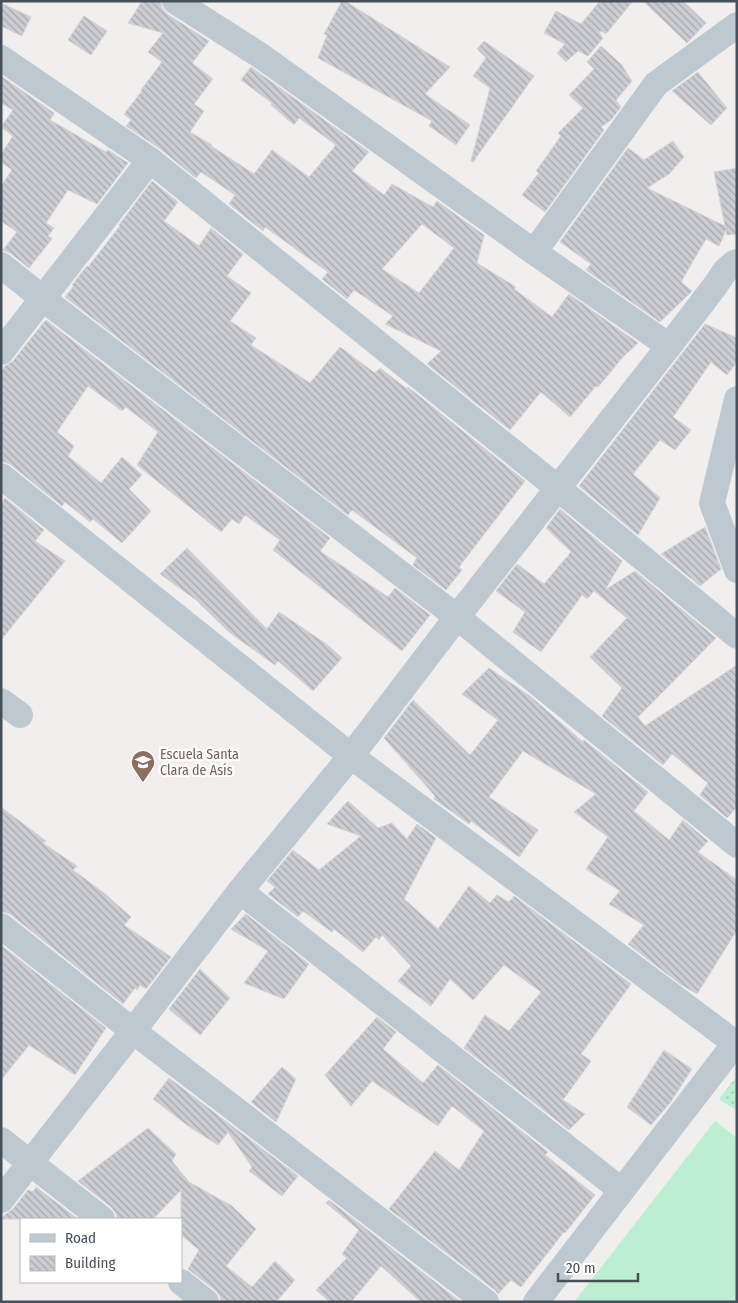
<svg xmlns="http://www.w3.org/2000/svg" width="738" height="1303" viewBox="0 0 738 1303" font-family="'Fira Sans Condensed',sans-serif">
	<defs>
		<pattern id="grass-dots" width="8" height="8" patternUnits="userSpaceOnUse" patternTransform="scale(1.25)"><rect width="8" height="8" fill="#bcefd2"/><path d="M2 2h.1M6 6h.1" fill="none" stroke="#9bc4ad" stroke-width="1.8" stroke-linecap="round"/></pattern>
		<pattern id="building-back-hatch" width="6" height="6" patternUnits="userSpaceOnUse" patternTransform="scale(1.25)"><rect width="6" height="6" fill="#cbcdd3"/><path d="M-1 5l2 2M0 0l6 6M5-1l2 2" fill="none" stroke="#a7a9ae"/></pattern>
	</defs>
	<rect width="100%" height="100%" fill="#f1eeee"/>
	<polygon fill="url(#grass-dots)" points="737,1076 737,1111 719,1099"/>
	<polygon fill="#bcefd2" points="715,1121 737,1138 737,1302 574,1302"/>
	<g fill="url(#building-back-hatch)" stroke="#d2d4da" fill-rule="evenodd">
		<path d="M142,1H160L162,8L167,14L209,41L192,63L213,79L194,104L204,111L190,132L212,145L211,146L254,174L272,150L309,177L336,145L299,118L294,125L271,105L272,103L241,80L251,67L369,152L352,171L384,195L392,184L433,207L437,201L484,235L477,263L516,287L514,289L552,317L569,294L638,343L623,357L598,387L596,386L570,417L541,392L510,430L427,364L441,351L385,324L393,316L354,290L347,299L322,279L328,272L265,227L263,231L229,204L235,195L201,172L196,178L159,148L126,126L131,120L124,114L142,91L141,90L162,62L148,52L163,33L128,23ZM422,224L454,248L419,293L382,269Z"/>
		<polygon points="342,1 345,1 450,67 425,94 470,125 456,145 429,126 432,121 318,58 327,35 324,34"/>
		<polygon points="600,1 633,1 606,34 601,31 599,32 603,38 588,56 578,51 566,62 557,53 565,44 544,33 556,11 581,24"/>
		<polygon points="643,1 683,1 706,23 687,43"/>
		<polygon points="1,3 31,17 22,36 1,26"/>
		<polygon points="84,16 107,31 91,55 68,40"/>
		<polygon points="484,41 534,76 473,162 471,161 490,88 473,76 486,58 477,49"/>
		<polygon points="601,46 621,64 632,81 616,100 621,107 611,120 601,127 604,130 545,212 522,195 539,173 536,171 561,136 558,133 583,108 569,95 594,69 587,62"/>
		<polygon points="698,72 727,108 711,125 672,91"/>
		<polygon points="1,76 54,113 50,120 106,152 108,150 128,163 97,204 68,190 46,223 54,228 48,236 52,239 29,268 10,253 3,250 17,232 1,221 1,186 12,170 1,162 1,154 13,136 1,127 13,110 1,103"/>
		<polygon points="673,141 684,157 669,174 647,188 725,226 714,172 737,168 737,234 727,235 726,230 719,246 706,239 681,282 692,291 660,322 586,270 591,264 560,242 628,148 644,160"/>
		<polygon points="152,181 178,202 164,221 199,246 211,228 243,254 227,276 251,293 230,321 256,338 251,345 310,383 340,347 375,373 380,368 407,389 408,387 525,481 459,567 462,570 446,590 413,565 417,558 352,510 348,515 65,297 74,286 72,285 87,266 88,267 120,226 119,225"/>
		<polygon points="46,320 330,538 320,551 388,597 395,588 430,615 402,651 375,630 273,550 280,540 245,515 239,524 232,519 221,532 137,465 158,432 126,407 122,411 88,386 57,432 74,446 68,456 101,483 122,457 142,475 129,489 151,511 122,543 93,519 90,522 65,502 62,506 10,464 1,461 1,372 5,366 13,361 44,322 45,322"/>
		<polygon points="705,324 737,338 737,362 727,375 711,362 673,417 691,430 675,450 660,440 633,474 660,498 638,535 579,486"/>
		<polygon points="5,498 44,530 35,541 65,561 1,640 1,504"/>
		<polygon points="560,509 622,561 605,590 635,571 716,638 638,717 645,726 737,665 737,807 727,818 700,795 708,783 672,754 663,765 602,716 622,688 590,657 627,618 594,591 587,599 582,595 541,652 513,632 525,612 496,591 517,564 544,584 571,552 546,528"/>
		<polygon points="705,527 721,569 700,586 661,554"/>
		<polygon points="187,548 267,629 279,612 325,643 342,658 313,691 278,661 275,665 230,633 196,600 160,574"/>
		<polygon points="489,668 530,696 583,742 584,740 648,792 634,811 669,840 683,820 708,841 698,852 737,880 737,930 697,994 680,984 628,944 644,925 609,904 620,891 586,869 608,837 574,812 596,794 523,751 489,797 538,830 519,857 471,821 469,824 434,799 435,796 384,738 413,700 470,755 498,720 462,694"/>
		<polygon points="348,801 378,828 392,823 407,839 417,824 436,838 404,899 438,929 469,886 490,903 497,895 509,902 514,896 631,984 581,1054 591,1061 563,1100 585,1114 569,1130 464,1048 485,1015 509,1031 541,992 504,965 473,1000 450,979 431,1006 398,981 411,966 382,935 379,940 376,937 363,952 334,929 332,932 303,911 298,917 268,894 275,887 267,881 293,850 319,870 361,836 327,824"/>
		<polygon points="1,807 46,841 43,843 77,866 73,870 104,893 131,917 124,925 171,957 146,989 140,985 137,990 135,988 123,1004 10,914 1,911"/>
		<polygon points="246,914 309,964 284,999 244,983 268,951 231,929"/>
		<polygon points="1,945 106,1028 75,1075 29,1045 1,1080"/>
		<polygon points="200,969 230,998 200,1035 169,1009"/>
		<polygon points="377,1017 396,1032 383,1049 423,1083 438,1065 548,1152 545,1155 595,1195 565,1233 564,1232 521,1287 511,1280 498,1294 495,1290 389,1209 435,1151 459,1170 484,1131 452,1106 438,1126 372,1081 351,1106 325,1075"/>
		<polygon points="664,1050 692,1069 670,1103 651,1125 627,1107"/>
		<polygon points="282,1067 296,1079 276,1122 251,1102"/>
		<polygon points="169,1078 298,1176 282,1196 249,1171 252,1167 228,1132 218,1145 191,1128 153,1099"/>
		<polygon points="148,1128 176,1154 172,1161 189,1182 232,1206 256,1229 226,1266 252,1287 275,1261 295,1280 276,1302 221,1302 220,1296 215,1290 188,1269 199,1250 181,1235 181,1190 153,1219 117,1219 116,1213 111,1207 78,1181"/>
		<polygon points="36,1187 78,1219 1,1219 6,1214 13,1209 28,1190 33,1192"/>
		<polygon points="329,1200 461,1302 421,1302 381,1266 351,1302 330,1302 316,1290 347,1258 342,1254 359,1230 326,1203"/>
	</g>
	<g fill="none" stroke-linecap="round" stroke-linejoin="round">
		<g stroke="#bec8d0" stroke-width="26">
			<polyline points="175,1 261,56 534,252 669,346"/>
			<polyline points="1,58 150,160 559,489 737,636"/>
			<polyline points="534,252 656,84 737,25"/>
			<polyline points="1,265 42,298 457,617 737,845"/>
			<polyline points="1,352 150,160"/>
			<polyline points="737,399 712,503 737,570"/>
			<polyline points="1,476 351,756 735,1043"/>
			<polyline points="1,701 20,715"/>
			<polyline points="240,891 621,1190"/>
			<polyline points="1,926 133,1031 486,1302"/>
			<polyline points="1,1140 102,1219"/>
			<polyline points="1,1200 133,1031 240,891 351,756 457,617 669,346 715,286 725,271 734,263 737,262"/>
			<polyline points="181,1282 206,1302"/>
			<polyline points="536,1302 737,1041"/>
		</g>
	</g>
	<defs>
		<g id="school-pin" transform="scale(1.25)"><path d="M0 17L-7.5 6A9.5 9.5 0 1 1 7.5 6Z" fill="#8d6e63" stroke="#fff"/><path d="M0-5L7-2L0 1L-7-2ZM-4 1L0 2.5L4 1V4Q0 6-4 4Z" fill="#fff"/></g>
	</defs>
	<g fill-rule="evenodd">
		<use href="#school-pin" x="143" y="762"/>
	</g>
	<g text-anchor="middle" stroke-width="4.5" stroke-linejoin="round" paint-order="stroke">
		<g font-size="14" fill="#785e54" stroke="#fff" text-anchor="start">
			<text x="160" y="759">Escuela Santa<tspan x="160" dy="16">Clara de Asís</tspan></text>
		</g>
	</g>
	<rect width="738" height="1303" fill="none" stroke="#46505b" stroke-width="5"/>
	<rect x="20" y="1218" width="162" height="65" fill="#ffffff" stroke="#b5b9bd"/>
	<rect x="30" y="1234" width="25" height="8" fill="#bec8d0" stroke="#b5b9bd"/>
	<text x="65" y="1243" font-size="15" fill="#46505b">Road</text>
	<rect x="30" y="1256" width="25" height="15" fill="url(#building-back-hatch)" stroke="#b5b9bd"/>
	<text x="65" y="1268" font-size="15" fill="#46505b">Building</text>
	<path d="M558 1273v8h80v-8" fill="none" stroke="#46505b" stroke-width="2.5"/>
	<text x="566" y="1273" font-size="15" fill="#46505b" stroke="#ffffff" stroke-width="4" paint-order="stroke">20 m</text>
</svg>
